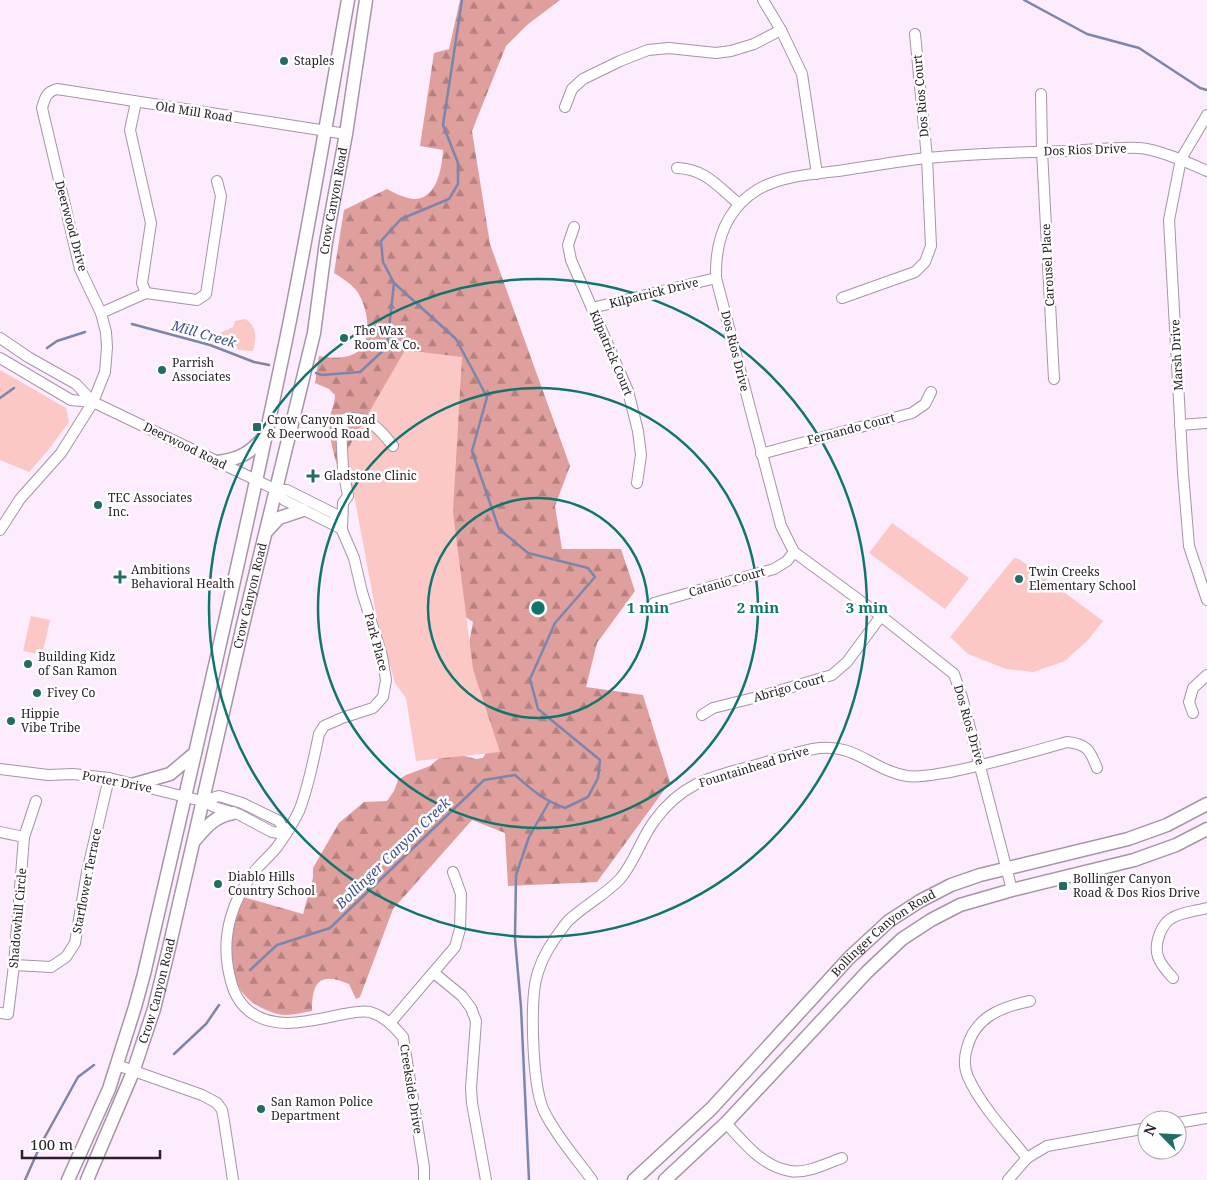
<svg xmlns="http://www.w3.org/2000/svg" width="1207" height="1180" viewBox="0 0 1207 1180" font-family="'Noto Serif',serif">
	<defs>
		<pattern id="forest-firs" width="22" height="20" patternUnits="userSpaceOnUse" patternTransform="scale(1.25)"><rect width="22" height="20" fill="#df9f9c"/><path d="M5 1l3.5 6h-7zM16 11l3.5 6h-7z" fill="#b5817f"/></pattern>
	</defs>
	<rect width="100%" height="100%" fill="#fdecfd"/>
	<path fill="url(#forest-firs)" d="M460,0H560L527,25L506,46L472,131L490,244L570,466L555,506L562,549H621L635,591L597,643L586,687L643,695L670,782L597,882L508,886L505,833L472,820L393,909L360,997L356,999L349,984C320,972 312,981 312,1011C304,1012 294,1015 286,1015C277,1015 268,1011 260,1007C231,992 228,959 233,930C234,919 240,907 243,897L303,914L313,878V868L339,823L364,802L387,801L394,791L398,780L406,775L430,766L445,753L449,752L476,759L483,758L491,744L467,654L473,622L461,614L358,492C358,492 351,490 351,489C338,480 327,434 330,418C331,410 335,404 335,395L329,389L315,383L319,356C330,358 343,359 354,354C375,344 368,305 356,290C350,283 342,278 334,273L344,210L387,189C394,193 405,198 413,199C437,200 442,168 443,150L420,146L434,53L449,49Z"/>
	<g fill="#fcc8c5">
		<path d="M245,319C258,326 256,339 253,351L241,350L219,344L220,333L233,327L235,321Z"/>
		<polygon points="405,350 462,357 453,512 473,669 500,752 416,761 406,698 395,683 377,618 346,452"/>
		<polygon points="0,370 66,408 69,422 49,449 29,472 0,460"/>
		<polygon points="892,523 969,578 945,609 869,553"/>
		<polygon points="1014,558 1019,559 1103,621 1089,639 1065,661 1033,672 1006,669 968,654 950,637"/>
		<polygon points="31,616 50,620 42,655 23,651"/>
	</g>
	<g fill="none" stroke-linecap="round" stroke-linejoin="round">
		<g stroke="#7c86ac" stroke-width="2.5">
			<polyline points="1024,0 1087,34 1139,48 1200,88 1207,90"/>
			<polyline points="132,324 210,345 254,362 269,365"/>
			<polyline points="47,348 57,341 85,332"/>
			<polyline points="316,373 322,375 360,372 387,347 394,283"/>
			<polyline points="0,398 14,388"/>
			<path d="M250,970L277,945L330,928L484,780L515,775C532,790 543,800 565,808L588,797L598,778L600,760L538,709L530,679L555,623L595,577L588,568L528,553L499,529L472,451L487,397L456,339L394,283L383,262L381,241L401,219L449,199L458,184V163L443,125L462,0"/>
			<polyline points="174,1054 206,1024 219,1005"/>
			<polyline points="25,1180 41,1144 78,1077 94,1065"/>
			<polyline points="529,1180 521,1007 515,939 516,875 529,837 549,802"/>
		</g>
		<g stroke="#a794a7" stroke-width="12">
			<g id="minor">
				<polyline points="763,0 781,30 802,74 817,174"/>
				<polyline points="1041,94 1042,151 1054,379"/>
				<polyline points="136,102 130,130 151,223 142,283 146,293"/>
				<polyline points="565,107 572,89 583,79 620,61 648,50 669,48 716,53 731,51 754,44 781,30"/>
				<polyline points="1207,115 1181,159 1169,220 1183,473 1189,546 1207,600"/>
				<path d="M677,168C706,169 718,187 739,204"/>
				<polyline points="574,227 568,245 571,260 628,391 638,431 641,455 637,483"/>
				<polyline points="842,298 915,272 925,262 931,246 927,158 915,34"/>
				<polyline points="592,308 716,278"/>
				<polyline points="101,313 146,293 197,300 206,294 221,196 217,181"/>
				<polyline points="0,338 28,357 76,384 93,402"/>
				<polyline points="0,358 71,400 93,402 256,480 276,490 284,500 342,529"/>
				<polyline points="1180,425 1207,423"/>
				<polyline points="761,454 912,413 925,404 931,392"/>
				<path d="M276,490H287L335,514L354,558L362,592L382,656L386,680L383,697L373,708L342,718L324,726L319,734C314,758 308,789 299,811C293,823 285,836 277,847C270,856 261,863 254,872C233,899 222,933 228,968C231,984 235,1000 249,1011C276,1032 312,1020 344,1014C352,1013 361,1010 370,1012C384,1016 394,1026 403,1037L424,1167V1180"/>
				<path d="M342,528L343,503L348,496L343,469L341,425L344,419C367,414 380,429 393,446"/>
				<path d="M0,530L20,499L61,453L93,402L105,372L107,347L106,332L101,313L80,269L42,108C45,98 46,92 57,89L346,134"/>
				<polyline points="654,603 774,569 787,561 794,552"/>
				<polyline points="1193,713 1189,702 1193,688 1207,675"/>
				<polyline points="702,715 713,708 765,695 832,675 847,662 881,616"/>
				<polyline points="0,769 48,775 73,774 109,778 202,801 217,808 238,814 272,832 286,834"/>
				<polyline points="202,801 219,796 242,803 279,821 286,834"/>
				<polyline points="0,832 24,837"/>
				<path d="M1012,890L962,697L954,674L881,616L794,552L781,526L716,278C715,243 725,210 757,190C782,175 816,174 845,170C872,166 900,161 927,158C973,154 1021,152 1067,151C1091,150 1115,147 1139,148C1158,149 1189,163 1207,171"/>
				<polyline points="14,965 51,967 66,957 75,943 87,872 109,778"/>
				<polyline points="434,973 462,996 471,1008 476,1021 471,1088 472,1103 486,1180"/>
				<path d="M1173,978C1159,963 1152,953 1160,933C1163,926 1166,921 1172,918C1182,912 1196,911 1207,908"/>
				<polyline points="0,1013 8,1014 14,965 24,837 36,801"/>
				<polyline points="390,1023 455,947 460,929 461,894 453,872"/>
				<polyline points="117,1065 202,1095 217,1103 222,1110 224,1121 233,1180"/>
				<path d="M726,1123C743,1142 763,1167 790,1171C807,1174 827,1163 842,1158"/>
				<polyline points="1177,1123 1207,1118"/>
				<path d="M1027,1158C1007,1133 981,1106 968,1077C964,1068 964,1058 967,1048C975,1017 1001,1007 1030,1001"/>
				<path d="M592,1180C576,1158 557,1137 545,1113C532,1089 531,1012 535,984C538,967 546,951 556,937C560,932 564,925 569,920C585,905 605,895 620,879C635,862 641,838 655,820C685,779 717,776 763,763C780,758 797,752 813,749C854,741 871,770 907,776C921,778 936,774 950,772C990,764 1028,753 1067,742C1087,744 1090,750 1097,768"/>
				<polyline points="1008,1180 1027,1158 1047,1146 1147,1128"/>
			</g>
		</g>
		<g stroke="#a794a7" stroke-width="15">
			<g id="major">
				<path d="M218,462C240,459 250,453 265,436"/>
				<polyline points="266,532 279,518 303,510"/>
				<polyline points="135,784 170,774 195,753"/>
				<path d="M195,840C206,827 215,816 233,813"/>
				<path d="M68,1180L109,1089L135,1007L144,974C193,763 242,552 286,340C309,227 328,113 348,0"/>
				<path id="s1" d="M87,1180L133,1072L154,1009L169,948L243,625L314,333L326,242L346,134L366,0"/>
				<path id="s2" d="M634,1180L711,1109L849,958L889,921L920,901L951,885L980,875L1128,839L1167,825L1207,804"/>
				<polyline points="665,1180 726,1123 867,972 902,939 931,920 960,905 1012,890 1134,860 1176,845 1207,829"/>
			</g>
		</g>
		<use href="#minor" stroke="#fff" stroke-width="10"/>
		<use href="#major" stroke="#fff" stroke-width="12"/>
	</g>
	<g fill="none" stroke="#0f766e" stroke-width="2.5">
		<circle cx="538" cy="608" r="110"/>
		<circle cx="538" cy="608" r="220"/>
		<circle cx="538" cy="608" r="329"/>
	</g>
	<g fill="#226c66" stroke="#fff" stroke-width="2">
		<circle cx="284" cy="61" r="5"/>
		<circle cx="344" cy="338" r="5"/>
		<circle cx="162" cy="370" r="5"/>
		<rect x="252" y="422" width="10" height="10" rx="2.5"/>
		<path d="M310.5 468.5h5v5h5v5h-5v5h-5v-5h-5v-5h5z"/>
		<circle cx="98" cy="505" r="5"/>
		<path d="M117.5 569.5h5v5h5v5h-5v5h-5v-5h-5v-5h5z"/>
		<circle cx="1019" cy="579" r="5"/>
		<circle cx="28" cy="664" r="5"/>
		<circle cx="37" cy="693" r="5"/>
		<circle cx="11" cy="721" r="5"/>
		<circle cx="218" cy="884" r="5"/>
		<rect x="1058" y="881" width="10" height="10" rx="2.5"/>
		<circle cx="261" cy="1109" r="5"/>
	</g>
	<g text-anchor="middle" stroke-width="5" stroke-linejoin="round" paint-order="stroke">
		<g font-size="12" fill="#282128" stroke="#fff" text-anchor="start">
			<text x="294" y="65">Staples</text>
			<text x="354" y="335">The Wax<tspan x="354" dy="14">Room &amp; Co.</tspan></text>
			<text x="172" y="367">Parrish<tspan x="172" dy="14">Associates</tspan></text>
			<text x="267" y="424">Crow Canyon Road<tspan x="267" dy="14">&amp; Deerwood Road</tspan></text>
			<text x="324" y="480">Gladstone Clinic</text>
			<text x="108" y="502">TEC Associates<tspan x="108" dy="14">Inc.</tspan></text>
			<text x="131" y="574">Ambitions<tspan x="131" dy="14">Behavioral Health</tspan></text>
			<text x="1029" y="576">Twin Creeks<tspan x="1029" dy="14">Elementary School</tspan></text>
			<text x="38" y="661">Building Kidz<tspan x="38" dy="14">of San Ramon</tspan></text>
			<text x="47" y="697">Fivey Co</text>
			<text x="21" y="718">Hippie<tspan x="21" dy="14">Vibe Tribe</tspan></text>
			<text x="228" y="881">Diablo Hills<tspan x="228" dy="14">Country School</tspan></text>
			<text x="1073" y="883">Bollinger Canyon<tspan x="1073" dy="14">Road &amp; Dos Rios Drive</tspan></text>
			<text x="271" y="1106">San Ramon Police<tspan x="271" dy="14">Department</tspan></text>
		</g>
		<g font-size="12" fill="#282128" stroke="#fff">
			<text transform="translate(921 96) rotate(-95)" y="4">Dos Rios Court</text>
			<text transform="translate(194 112) rotate(9)" y="4">Old Mill Road</text>
			<text transform="translate(1085 150) rotate(-2)" y="4">Dos Rios Drive</text>
			<text dy="4" stroke="none"><textPath href="#s1" startOffset="1012">Crow Canyon Road</textPath></text>
			<text transform="translate(71 226) rotate(75)" y="4">Deerwood Drive</text>
			<text transform="translate(1048 265) rotate(-93)" y="4">Carousel Place</text>
			<text transform="translate(654 293) rotate(-14)" y="4">Kilpatrick Drive</text>
			<text transform="translate(735 351) rotate(76)" y="4">Dos Rios Drive</text>
			<text transform="translate(611 353) rotate(67)" y="4">Kilpatrick Court</text>
			<text transform="translate(1177 355) rotate(-93)" y="4">Marsh Drive</text>
			<text transform="translate(851 429) rotate(-15)" y="4">Fernando Court</text>
			<text transform="translate(185 446) rotate(26)" y="4">Deerwood Road</text>
			<text transform="translate(727 582) rotate(-16)" y="4">Catanio Court</text>
			<text dy="4" stroke="none"><textPath href="#s1" startOffset="608">Crow Canyon Road</textPath></text>
			<text transform="translate(376 642) rotate(75)" y="4">Park Place</text>
			<text transform="translate(789 688) rotate(-16)" y="4">Abrigo Court</text>
			<text transform="translate(969 725) rotate(74)" y="4">Dos Rios Drive</text>
			<text transform="translate(754 767) rotate(-17)" y="4">Fountainhead Drive</text>
			<text transform="translate(117 782) rotate(11)" y="4">Porter Drive</text>
			<text transform="translate(87 881) rotate(-79)" y="4">Starflower Terrace</text>
			<text transform="translate(18 918) rotate(-85)" y="4">Shadowhill Circle</text>
			<text dy="4" stroke="none"><textPath href="#s2" startOffset="352">Bollinger Canyon Road</textPath></text>
			<text dy="4" stroke="none"><textPath href="#s1" startOffset="202">Crow Canyon Road</textPath></text>
			<text transform="translate(411 1089) rotate(81)" y="4">Creekside Drive</text>
		</g>
		<g font-size="14" font-style="italic" fill="#415292" stroke="#fff">
			<text transform="translate(204 334) rotate(16)" y="5">Mill Creek</text>
			<text transform="translate(393 853) rotate(-44)" y="5">Bollinger Canyon Creek</text>
		</g>
	</g>
	<circle cx="538" cy="608" r="8" fill="#0f766e" stroke="#fff" stroke-width="2.5"/>
	<g font-size="15" text-anchor="middle" font-weight="bold" fill="#0f766e" stroke="#fff" stroke-width="5" stroke-linejoin="round" paint-order="stroke">
		<text x="648" y="613">1 min</text>
		<text x="758" y="613">2 min</text>
		<text x="867" y="613">3 min</text>
	</g>
	<g transform="translate(1162 1135) rotate(294)"><circle r="24" fill="#ffffff" stroke="#a9a6a9"/>
	<path d="M0-4L9 19L0 12L-9 19Z" fill="#226c66"/>
	<text y="-8" font-size="14" font-weight="bold" text-anchor="middle" fill="#282128">N</text>
	</g>
	<path d="M22 1150v8h138v-8" fill="none" stroke="#282128" stroke-width="2.5"/>
	<text x="30" y="1150" font-size="15" fill="#282128" stroke="#ffffff" stroke-width="4" paint-order="stroke">100 m</text>
</svg>
